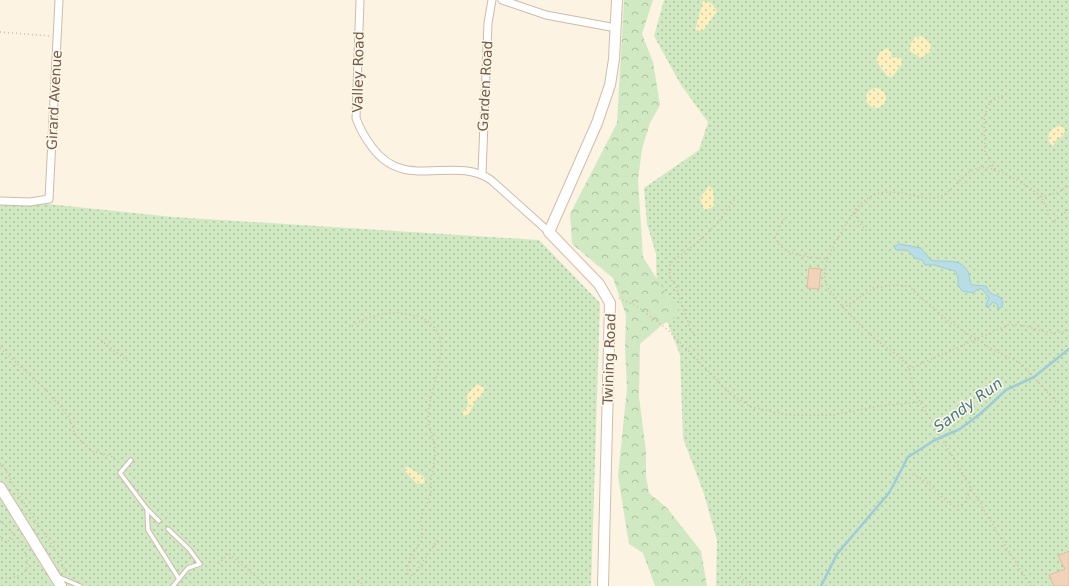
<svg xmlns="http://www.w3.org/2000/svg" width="1069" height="586" viewBox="0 0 1069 586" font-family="'DejaVu Sans',sans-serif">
	<defs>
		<pattern id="grass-dots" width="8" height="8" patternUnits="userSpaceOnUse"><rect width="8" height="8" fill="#d0e9c2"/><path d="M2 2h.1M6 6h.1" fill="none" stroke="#adc0a0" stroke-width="1.8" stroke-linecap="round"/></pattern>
		<pattern id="forest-crowns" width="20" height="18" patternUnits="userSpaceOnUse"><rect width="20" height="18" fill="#d0e9c2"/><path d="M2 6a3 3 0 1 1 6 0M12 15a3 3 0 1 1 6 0" fill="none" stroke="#adc0a0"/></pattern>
		<pattern id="sand-dots" width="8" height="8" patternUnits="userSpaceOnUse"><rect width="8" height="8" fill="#fbf0be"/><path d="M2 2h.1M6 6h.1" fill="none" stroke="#d0c59c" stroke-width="1.8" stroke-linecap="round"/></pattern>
	</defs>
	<rect width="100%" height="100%" fill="#fcf3e3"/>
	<g fill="url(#grass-dots)">
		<polygon points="664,0 1069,0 1069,586 716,586 717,540 704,494 683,438 680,355 657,295 656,254 647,224 644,188 699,150 708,122 681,85 654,36"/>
		<polygon points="0,199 173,217 539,240 600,303 591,586 0,586"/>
	</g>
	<polygon fill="url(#forest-crowns)" points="624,0 653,0 642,34 653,62 660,105 650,123 642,149 638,180 643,257 669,298 681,314 662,325 640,344 639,397 646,451 646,476 649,493 667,508 701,551 707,586 655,586 643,553 629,544 618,476 627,388 625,348 626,315 613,278 572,244 570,214 617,123"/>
	<g fill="url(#sand-dots)">
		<polygon points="703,1 711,3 717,11 703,31 695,30"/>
		<polygon points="922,36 930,43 931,51 921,58 910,51 910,45 915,37"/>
		<polygon points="887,48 891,52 892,58 899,57 902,60 902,64 892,77 887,76 876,61 880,52"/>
		<circle cx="876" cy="98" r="10"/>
		<path d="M1059,126H1062L1065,130L1063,136L1057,139L1053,146L1049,142C1047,133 1050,129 1059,126Z"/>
		<polygon points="709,186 713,190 714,205 711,208 704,210 700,198"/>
		<path d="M477,384L484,387C484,395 480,396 475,401C473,404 471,411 469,414L464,416L462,413L468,406L467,395Z"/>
		<polygon points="408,467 424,477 425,483 417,484 405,471 405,468"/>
	</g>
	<path fill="#b8dde5" stroke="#9eccd7" d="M899,244L921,248L931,260C942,263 959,257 967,270C971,275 968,280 972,285L986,286L990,293L1000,297L1003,302L1002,307L998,309L997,304L993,302L988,308L986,304L989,298L982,289H978L973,293L962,291L958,285V277L955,271L934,265H925L922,260L915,258L907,250H896L894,247Z"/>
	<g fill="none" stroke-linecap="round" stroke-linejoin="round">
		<polyline stroke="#9eccd7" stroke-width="2.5" points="821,586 837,554 889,493 908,457 935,440 960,429 980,414 1006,390 1034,377 1069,349"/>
	</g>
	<g fill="#f1d3bb" stroke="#e4ba9c">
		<polygon points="809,268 821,269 819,289 807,288"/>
		<polygon points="1069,551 1069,586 1054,586 1049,575 1065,569 1058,556"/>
	</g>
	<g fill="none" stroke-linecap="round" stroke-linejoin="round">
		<g stroke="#cdbbaa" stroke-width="5.5">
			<g id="lane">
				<polyline points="131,460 120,473 147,509 148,530 179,579"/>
				<polyline points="147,509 159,521"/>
				<polyline points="168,529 189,549 200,564 188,568 173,586"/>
				<polyline points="59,577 80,586"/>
			</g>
		</g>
		<g stroke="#cdbbaa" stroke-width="9">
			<g id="street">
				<path d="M360,0L356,118C360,129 365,138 372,147C405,193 454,154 491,180L549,232"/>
				<polyline points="502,0 546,15 616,28"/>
				<polyline points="482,173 488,23 492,0"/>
				<polyline points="0,201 30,202 49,199 59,0"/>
			</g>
		</g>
		<g stroke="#d2bdaa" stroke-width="12">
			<g id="secondary">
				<polyline points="0,487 61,586"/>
				<polyline points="603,586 610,303 599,284 549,232 597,123 610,85 614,59 617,0"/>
			</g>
		</g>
		<g stroke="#d6b69e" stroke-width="1.5" stroke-dasharray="1 3" stroke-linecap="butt">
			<polyline points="0,32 50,36"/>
			<polyline points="995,169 985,153 984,121 987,108 990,102 1009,93"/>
			<polyline points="1041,197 1057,193 1069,186"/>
			<path d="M856,209C854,219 862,225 868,232"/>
			<path d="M784,219L775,237C783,257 810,257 828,259"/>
			<polyline points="619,298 638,307 668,330 731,394 751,407 788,415 834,415 879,406 921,402"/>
			<polyline points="843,308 874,288 895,285 909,286 921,299 927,302 951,323 990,348 1022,364 1058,404"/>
			<path d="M352,326C369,315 387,311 407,314C468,325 428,381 428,418C428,430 436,441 435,453C435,462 432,471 431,480C431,484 431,488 431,492C429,501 423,509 421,518C420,523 423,530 422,536C419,550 405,557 408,574L413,576L439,538"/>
			<polyline points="695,336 690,328 676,287 670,277 669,267 672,262 705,236 720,220 736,197"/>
			<polyline points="98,338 130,363"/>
			<polyline points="0,348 46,390 68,416 76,436 92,451 111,456 120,464"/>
			<path d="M909,369L1008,325C1030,322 1045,339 1069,330"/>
			<polyline points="0,464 2,463 20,497 58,554 66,573"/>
			<path d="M913,474C918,477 924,480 929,484C945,499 960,524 971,487"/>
			<path d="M0,521C22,538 49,580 0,578"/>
			<polyline points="0,536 2,541 6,542 15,538"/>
			<polyline points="219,564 228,553 267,586"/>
			<polyline points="740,577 752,586"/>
			<polyline points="358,580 364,586"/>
			<path d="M1031,586L1006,547L916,395C910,384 914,372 904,362C898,355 890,350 883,345C865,330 850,317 836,298C832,293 826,287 825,280C822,265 832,248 840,235C859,201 870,185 912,195C921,197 930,200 939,197C957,191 966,163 989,168C1002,171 1037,189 1043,200C1047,207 1047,216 1053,222L1069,209"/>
		</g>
		<use href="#lane" stroke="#fff" stroke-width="3.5"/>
		<use href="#street" stroke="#fff" stroke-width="7"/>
		<use href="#secondary" stroke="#fff" stroke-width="10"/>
	</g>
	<g text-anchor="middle" stroke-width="3" stroke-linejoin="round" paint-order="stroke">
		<g font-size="14" fill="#745a49" stroke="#fff7e9">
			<text transform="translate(358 72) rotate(-89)" y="5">Valley Road</text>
			<text transform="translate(485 86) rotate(-87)" y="5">Garden Road</text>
			<text transform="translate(54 100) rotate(-87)" y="5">Girard Avenue</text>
			<text transform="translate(609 359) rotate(-88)" y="5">Twining Road</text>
		</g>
		<g font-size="15" font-style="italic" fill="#437a87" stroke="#fff7e9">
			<text transform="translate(968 405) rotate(-36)" y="5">Sandy Run</text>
		</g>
	</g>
</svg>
